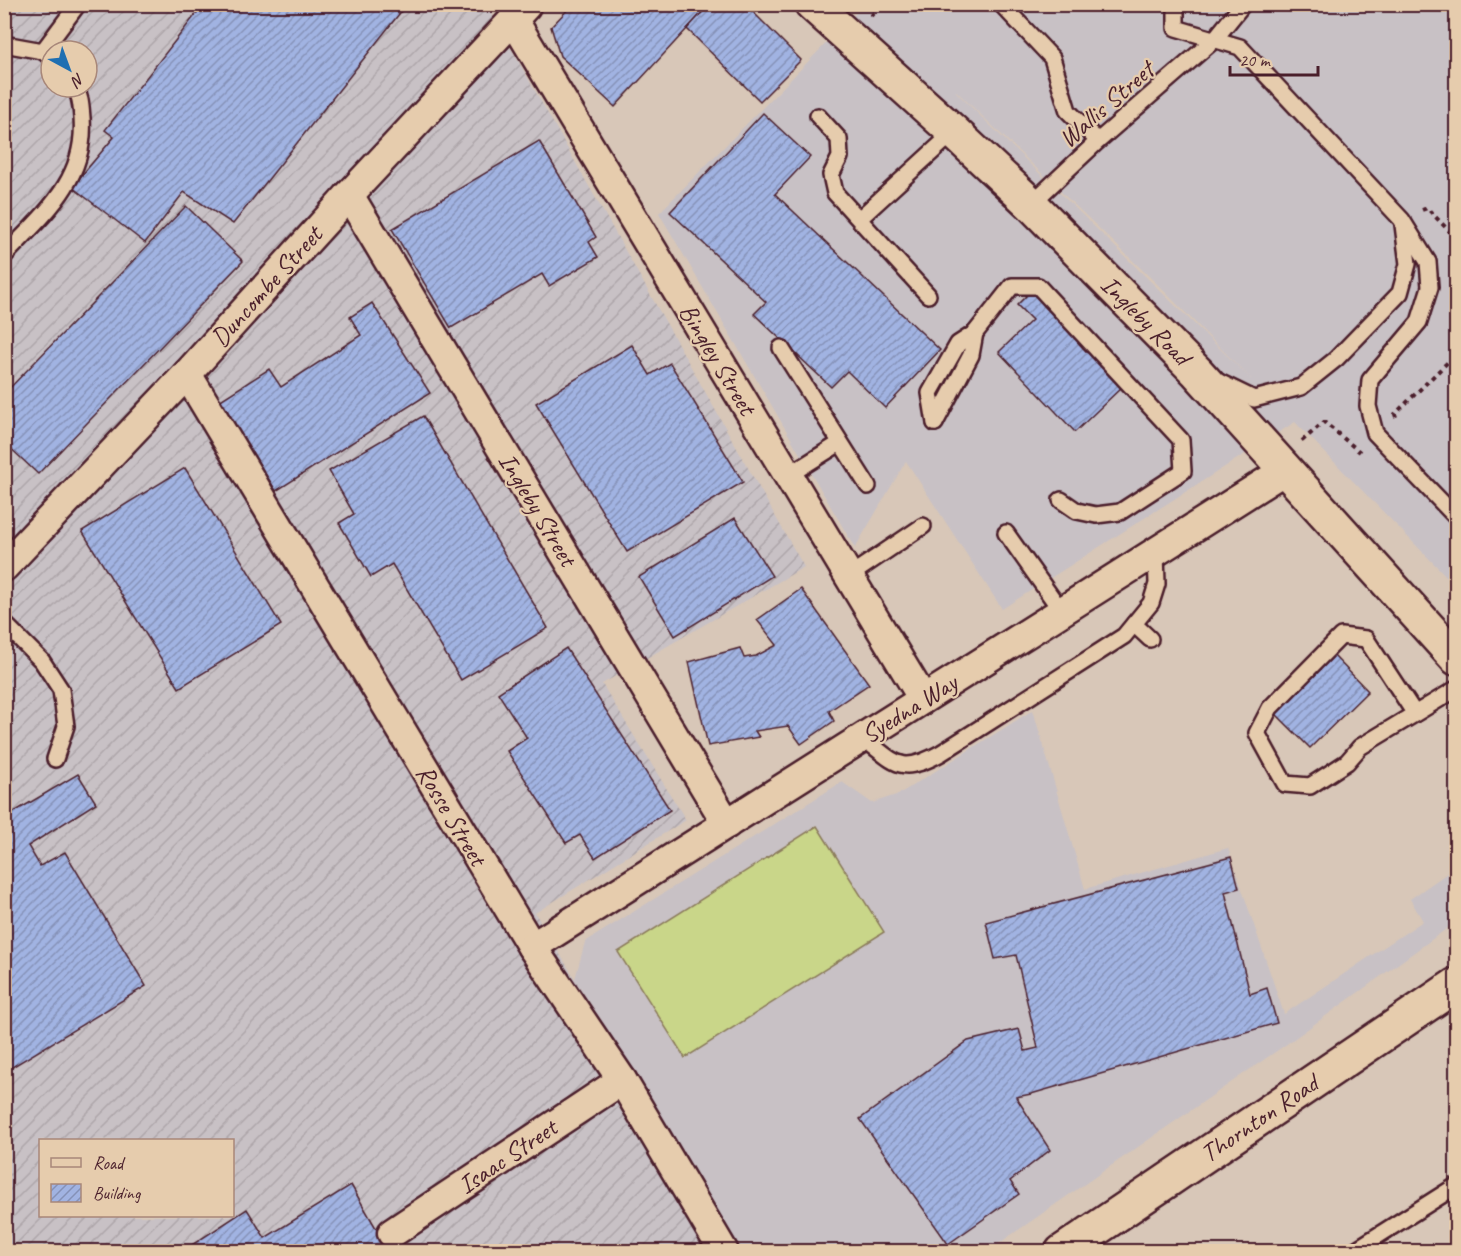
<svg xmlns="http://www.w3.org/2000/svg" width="1461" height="1256" viewBox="0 0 1461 1256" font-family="Caveat,sans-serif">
	<defs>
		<pattern id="industrial-furrows" width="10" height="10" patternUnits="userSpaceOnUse" patternTransform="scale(1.5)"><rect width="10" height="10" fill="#c8c1c5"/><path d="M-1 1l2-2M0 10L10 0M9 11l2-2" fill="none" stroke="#ada5a9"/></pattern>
		<pattern id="building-hatch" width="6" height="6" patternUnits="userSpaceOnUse" patternTransform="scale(1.5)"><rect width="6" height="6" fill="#a1b3e2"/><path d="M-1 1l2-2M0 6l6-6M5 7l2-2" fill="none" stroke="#8591b7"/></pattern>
	</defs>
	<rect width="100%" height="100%" fill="#d8c7b8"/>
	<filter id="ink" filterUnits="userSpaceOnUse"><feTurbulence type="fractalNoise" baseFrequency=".0167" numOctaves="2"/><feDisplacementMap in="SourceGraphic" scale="12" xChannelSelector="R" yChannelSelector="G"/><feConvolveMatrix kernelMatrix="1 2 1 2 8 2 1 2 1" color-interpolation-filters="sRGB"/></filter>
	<g filter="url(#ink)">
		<g fill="#c8c1c5" fill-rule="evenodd">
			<path d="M864,5H1456V586L1295,422L1002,609L906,461L855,548L659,213ZM956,91L1156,283L1251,379L956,92Z"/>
			<polygon points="1033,710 1085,889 1228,848 1284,1014 1423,921 1410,899 1456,867 1456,922 1291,1041 988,1251 740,1251 575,979 585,942 842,782 872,803 899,794"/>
		</g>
		<path fill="url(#industrial-furrows)" fill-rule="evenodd" d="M5,5H496L490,11L804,567L602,684L686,820L535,913L740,1251L5,1252ZM51,51H87V87H51ZM40,1140H232V1216H40Z"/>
		<polygon fill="#c9d689" stroke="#8a7a5a" stroke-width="1.5" points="817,826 884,932 685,1058 618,952"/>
		<g fill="url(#building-hatch)" stroke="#4a1f2b" stroke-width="1.5">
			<polygon points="204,4 407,4 233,224 184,192 145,243 72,187 114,137 105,130"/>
			<polygon points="573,4 710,4 615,107 560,56 551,27"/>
			<polygon points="710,4 745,4 801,60 760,101 687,29"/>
			<polygon points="763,113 810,157 775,194 940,350 885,408 847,371 831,387 754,314 766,302 670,212"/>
			<polygon points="539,141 596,237 589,242 598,257 549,286 542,274 451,328 392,229"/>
			<polygon points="186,206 243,261 38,474 4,442 4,394"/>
			<polygon points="1032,290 1123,386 1075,432 999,352 1032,320 1017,305"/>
			<polygon points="372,303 430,393 276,491 219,401 269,369 281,387 361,335 350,317"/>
			<polygon points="632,345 650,375 670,363 743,482 627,552 536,403"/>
			<polygon points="423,416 548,628 461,680 392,564 371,577 339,523 354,514 329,471"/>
			<polygon points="185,468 281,625 179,688 82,531"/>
			<polygon points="735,518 772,576 675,636 639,577"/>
			<polygon points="801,589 869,684 829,711 834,721 801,744 788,726 755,731 759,737 708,746 689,662 740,648 744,658 756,656 777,645 757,620"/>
			<polygon points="566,648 670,810 595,858 580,835 566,843 507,751 527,738 498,693"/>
			<polygon points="1333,655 1368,691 1310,748 1275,713"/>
			<polygon points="78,774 96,803 28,846 40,866 65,852 146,986 4,1072 4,818"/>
			<polygon points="1231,857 1239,888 1225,892 1250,994 1267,988 1277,1023 1031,1094 1016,1097 1050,1150 1010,1181 1019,1194 948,1244 860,1119 968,1041 1019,1029 1025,1051 1038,1048 1016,955 995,959 986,922"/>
			<polygon points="351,1185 390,1252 181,1252 247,1209 265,1238"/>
		</g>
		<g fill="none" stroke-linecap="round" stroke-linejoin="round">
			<g stroke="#4a1f2b" stroke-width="20">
				<g id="lane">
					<polyline points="1001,4 1052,58 1068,111 1098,141"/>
					<polyline points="1176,4 1176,28 1240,47 1402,220 1428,262 1430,287 1419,322 1370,380 1368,406 1375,433 1456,517"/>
					<polyline points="4,44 43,51"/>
					<polyline points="51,58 43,51 78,4"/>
					<polyline points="818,116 839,139 840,157 831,175 835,193 928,295"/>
					<polyline points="1031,204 1098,141 1214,40 1243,4"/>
					<polyline points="859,219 954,132"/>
					<path d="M4,256C43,215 87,180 82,118C81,107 81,97 75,87"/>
					<polyline points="781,348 868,486"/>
					<polyline points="1219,382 1254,399 1301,387 1336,359 1400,293 1408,264 1403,225"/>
					<polyline points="935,423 930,393 958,344 975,333 1012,286 1038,286 1181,440 1183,471 1120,512 1096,515 1077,511 1061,500"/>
					<polyline points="935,423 971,355 975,333"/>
					<polyline points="789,475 840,443"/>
					<polyline points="1006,533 1062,612"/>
					<polyline points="849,576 923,526"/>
					<polyline points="4,623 42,661 61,690 66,726 55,759"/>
					<polyline points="1134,624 1150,639"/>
					<polyline points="1415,714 1366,639 1341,636 1270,708 1257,733 1285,784 1310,786 1347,762 1360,747 1456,689"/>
					<path d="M863,738C896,763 900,776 941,753L1124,636L1151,603L1157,584L1156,552"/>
					<polyline points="1352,1252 1456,1186"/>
				</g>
			</g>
			<g stroke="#4a1f2b" stroke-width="33">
				<g id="street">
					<polyline points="513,19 923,699"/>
					<polyline points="349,195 727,824"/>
					<polyline points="187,374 532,947 622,1080 724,1252"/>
					<polyline points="4,567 187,374 349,195 526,6"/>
					<polyline points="532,947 1285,470"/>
					<polyline points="392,1233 622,1080"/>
				</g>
			</g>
			<g stroke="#4a1f2b" stroke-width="38">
				<polyline id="secondary" points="1062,1252 1456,985"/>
			</g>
			<g stroke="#4a1f2b" stroke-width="38">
				<polyline id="primary" points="812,4 954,132 1031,204 1197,372 1456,658"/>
			</g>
			<g stroke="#4a1f2b" stroke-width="4" stroke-dasharray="4.5 4.5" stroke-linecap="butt">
				<polyline points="871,16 881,4"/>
				<polyline points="1422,210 1427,208 1456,238"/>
				<polyline points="1396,417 1395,414 1456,354"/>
				<polyline points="1302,441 1324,422 1360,452"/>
			</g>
			<use href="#lane" stroke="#e6ccad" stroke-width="15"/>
			<use href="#street" stroke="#e6ccad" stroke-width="28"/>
			<use href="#secondary" stroke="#e6ccad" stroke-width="33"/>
			<use href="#primary" stroke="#e6ccad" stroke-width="33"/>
		</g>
	</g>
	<g text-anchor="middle" stroke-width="4.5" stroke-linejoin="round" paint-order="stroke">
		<g font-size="26" fill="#4a1f2b" stroke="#e6ccad">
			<text transform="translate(1106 104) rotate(-41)" y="9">Wallis Street</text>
			<text transform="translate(266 286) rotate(-48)" y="9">Duncombe Street</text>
			<text transform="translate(1146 320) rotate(45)" y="9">Ingleby Road</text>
			<text transform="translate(718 359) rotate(59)" y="9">Bingley Street</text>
			<text transform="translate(538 509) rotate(59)" y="9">Ingleby Street</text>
			<text transform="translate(909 708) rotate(-32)" y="9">Syedna Way</text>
			<text transform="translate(452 815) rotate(59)" y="9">Rosse Street</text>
			<text transform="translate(1259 1118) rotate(-34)" y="9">Thornton Road</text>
			<text transform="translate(507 1156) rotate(-34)" y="9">Isaac Street</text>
		</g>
	</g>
	<rect width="1461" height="1256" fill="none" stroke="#e6ccad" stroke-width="24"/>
	<rect x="12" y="12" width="1437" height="1232" fill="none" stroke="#4a1f2b" stroke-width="2" filter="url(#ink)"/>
	<rect x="39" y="1139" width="195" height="78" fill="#e6ccad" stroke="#a88779" stroke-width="1.5"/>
	<rect x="51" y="1158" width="30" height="9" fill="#e6ccad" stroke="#a88779" stroke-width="1.5"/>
	<text x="93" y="1169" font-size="18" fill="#4a1f2b">Road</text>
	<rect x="51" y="1184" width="30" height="18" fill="url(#building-hatch)" stroke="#a88779" stroke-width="1.5"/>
	<text x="93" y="1199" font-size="18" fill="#4a1f2b">Building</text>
	<g transform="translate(69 69) rotate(139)"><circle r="28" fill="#e6ccad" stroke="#a88779" stroke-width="1.5"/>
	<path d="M0-4.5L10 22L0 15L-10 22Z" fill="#1f6fb2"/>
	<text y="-9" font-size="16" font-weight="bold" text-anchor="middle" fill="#4a1f2b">N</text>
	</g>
	<path d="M1230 66v9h88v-9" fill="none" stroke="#4a1f2b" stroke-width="3"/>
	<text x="1239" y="66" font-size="18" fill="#4a1f2b" stroke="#e6ccad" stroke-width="4.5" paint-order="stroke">20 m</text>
</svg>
